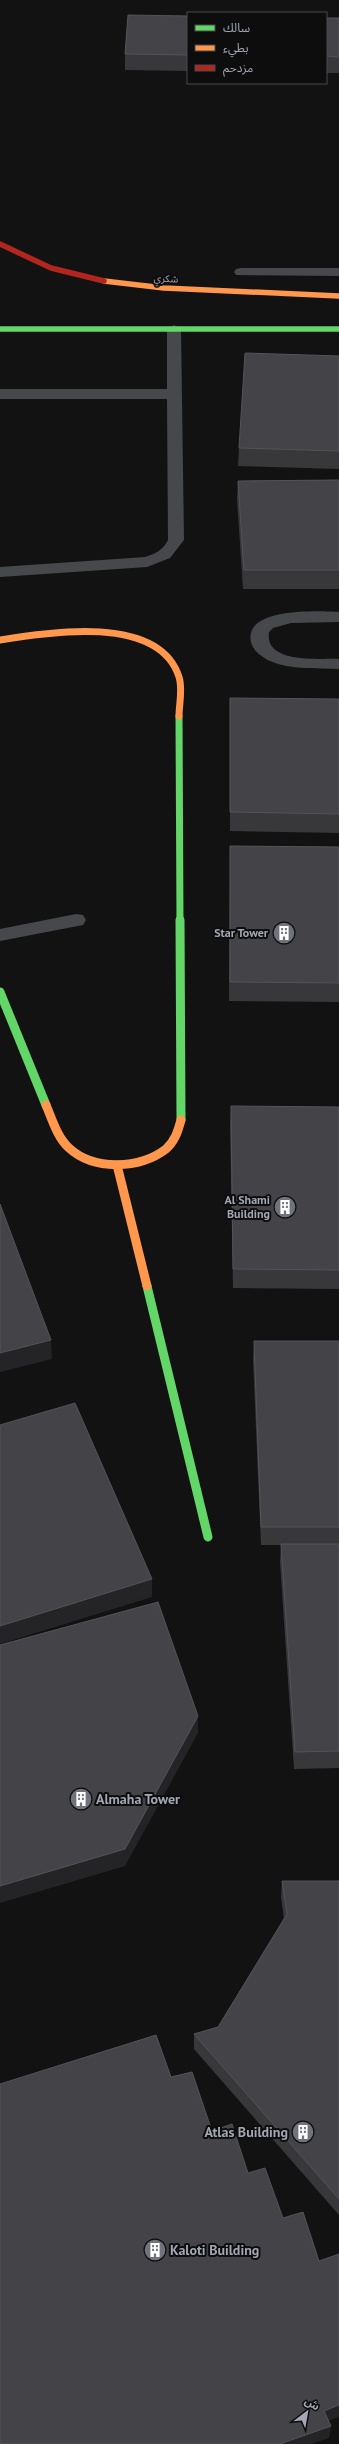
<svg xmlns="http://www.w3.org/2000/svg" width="339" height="2444" viewBox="0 0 339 2444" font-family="'PT Sans','Noto Sans Arabic',sans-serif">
	<rect width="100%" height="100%" fill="#121213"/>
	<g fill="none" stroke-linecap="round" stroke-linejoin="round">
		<g fill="#47484b" fill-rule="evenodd">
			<polygon points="241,268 339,268 339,276 236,275 234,272 236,269"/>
			<path d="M174,325L181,329L184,540L170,558L147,567L0,577V567L145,557C155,554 163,550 168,540L167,399H0V389H167V329Z"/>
			<path d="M339,612V622L291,623L273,628L269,632C264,664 319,658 339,659V669C316,668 291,670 270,661C262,657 253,651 251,642C243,607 320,611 339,612Z"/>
			<polygon points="76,914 83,915 86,920 83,925 0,941 0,929"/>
		</g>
		<polyline stroke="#63d668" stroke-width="5.5" points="0,329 339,329"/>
		<polyline stroke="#63d668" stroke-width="7" points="179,716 180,921"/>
		<g stroke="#63d668" stroke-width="9">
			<polyline points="180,920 181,1120"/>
			<polyline points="0,992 46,1105"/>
			<polyline points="147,1286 208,1537"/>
		</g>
		<polyline stroke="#ff974d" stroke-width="5.5" points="104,281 164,288 339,296"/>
		<path stroke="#ff974d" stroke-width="7" d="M0,640C48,632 159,614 179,677C183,689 179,704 179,716"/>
		<g stroke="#ff974d" stroke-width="9">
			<path d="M46,1105C52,1119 57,1137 69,1148C94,1171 140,1169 166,1149C175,1141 178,1131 181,1120"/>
			<polyline points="117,1165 147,1286"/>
		</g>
		<polyline stroke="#b3261e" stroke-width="5.5" points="0,244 51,268 104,281"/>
	</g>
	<g fill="#38383b">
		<polygon points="188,16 188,71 125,70 125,54"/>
		<rect x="326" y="18" width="13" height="55"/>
		<polygon points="339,356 339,469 238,466 239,448"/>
		<polygon points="339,480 339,589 243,589 237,499 238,481"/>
		<polygon points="230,698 339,699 339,833 230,831"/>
		<polygon points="230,846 339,847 339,1002 229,1001"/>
		<polygon points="231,1106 339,1107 339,1289 233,1288 230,1125"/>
		<polygon points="254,1341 339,1341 339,1768 294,1769 280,1562 281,1545 261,1545 253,1359"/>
		<polygon points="282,1881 339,1881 339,2215 194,2049 194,2034 218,2027 284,1919 281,1897"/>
	</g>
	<g fill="#242426">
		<polygon points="51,1340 52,1359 0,1372 0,1353"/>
		<polygon points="152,1579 152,1597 0,1644 0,1626"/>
		<polygon points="198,1716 198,1733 125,1866 0,1903 0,1886"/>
		<polygon points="339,2405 339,2417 322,2423 324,2411"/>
		<polygon points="331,2426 329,2438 311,2444 280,2444"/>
	</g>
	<g fill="#444448" stroke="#525459">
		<polygon points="128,15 188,16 188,55 125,54"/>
		<polygon points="326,18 339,18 339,57 326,56"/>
		<polygon points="245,353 339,356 339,451 239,448"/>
		<polygon points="339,480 339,570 244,570 238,481"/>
		<polygon points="230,698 339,699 339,814 230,812"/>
		<polygon points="230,846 339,847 339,983 230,982"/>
		<polygon points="231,1106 339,1107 339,1270 233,1269"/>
		<polygon points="0,1204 51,1340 0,1353"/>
		<polygon points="254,1341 339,1341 339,1527 261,1527"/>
		<polygon points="75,1403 152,1579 0,1626 0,1425"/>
		<polygon points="281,1544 339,1544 339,1751 295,1752"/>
		<polygon points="158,1602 198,1716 125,1849 0,1886 0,1645"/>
		<polygon points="282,1881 339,1881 339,2199 194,2034 218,2027 287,1914"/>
		<polygon points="156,2035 171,2077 192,2072 212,2131 232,2124 248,2173 265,2168 283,2218 303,2212 319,2261 339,2254 339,2405 324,2411 331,2426 280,2444 0,2444 0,2084"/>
	</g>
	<defs>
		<g id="building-disc" transform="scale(1.15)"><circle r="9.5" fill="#70737c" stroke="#0d0d0e"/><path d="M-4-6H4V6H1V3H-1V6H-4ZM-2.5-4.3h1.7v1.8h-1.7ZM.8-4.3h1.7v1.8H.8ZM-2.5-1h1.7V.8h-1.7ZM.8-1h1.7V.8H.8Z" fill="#fff"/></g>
	</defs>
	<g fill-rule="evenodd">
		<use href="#building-disc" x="284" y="933"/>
		<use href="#building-disc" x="285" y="1207"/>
		<use href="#building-disc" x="81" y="1799"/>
		<use href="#building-disc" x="303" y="2132"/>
		<use href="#building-disc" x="155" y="2250"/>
	</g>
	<g text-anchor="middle" stroke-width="4" stroke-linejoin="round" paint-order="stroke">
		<g font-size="10" fill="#a3a7b4" stroke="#0d0d0e">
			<text transform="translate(166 278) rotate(3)" y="4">شكري</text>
		</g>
		<g font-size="12" font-weight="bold" fill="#a3a7b4" stroke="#0d0d0e" text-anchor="end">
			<text x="268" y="937">Star Tower</text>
			<text x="270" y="1204">Al Shami<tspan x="270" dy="14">Building</tspan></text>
		</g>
		<g font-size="14" font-weight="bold" fill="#a3a7b4" stroke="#0d0d0e" text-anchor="start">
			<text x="96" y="1804">Almaha Tower</text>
			<text x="288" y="2137" text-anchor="end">Atlas Building</text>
			<text x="170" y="2255">Kaloti Building</text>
		</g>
	</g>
	<rect x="187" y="12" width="140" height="72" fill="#0d0d0e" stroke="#494b50"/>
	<rect x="195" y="25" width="20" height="6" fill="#63d668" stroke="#494b50"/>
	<text x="223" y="32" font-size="12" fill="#a3a7b4">سالك</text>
	<rect x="195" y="45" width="20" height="6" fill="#ff974d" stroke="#494b50"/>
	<text x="223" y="52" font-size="12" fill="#a3a7b4">بطيء</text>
	<rect x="195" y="65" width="20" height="6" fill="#b3261e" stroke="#494b50"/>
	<text x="223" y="72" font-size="12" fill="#a3a7b4">مزدحم</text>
	<g transform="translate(307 2412) rotate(31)" stroke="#0d0d0e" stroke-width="3" paint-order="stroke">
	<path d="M0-3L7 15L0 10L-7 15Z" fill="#a3a7b4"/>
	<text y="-6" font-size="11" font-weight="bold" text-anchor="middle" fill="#a3a7b4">ش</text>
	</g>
</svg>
